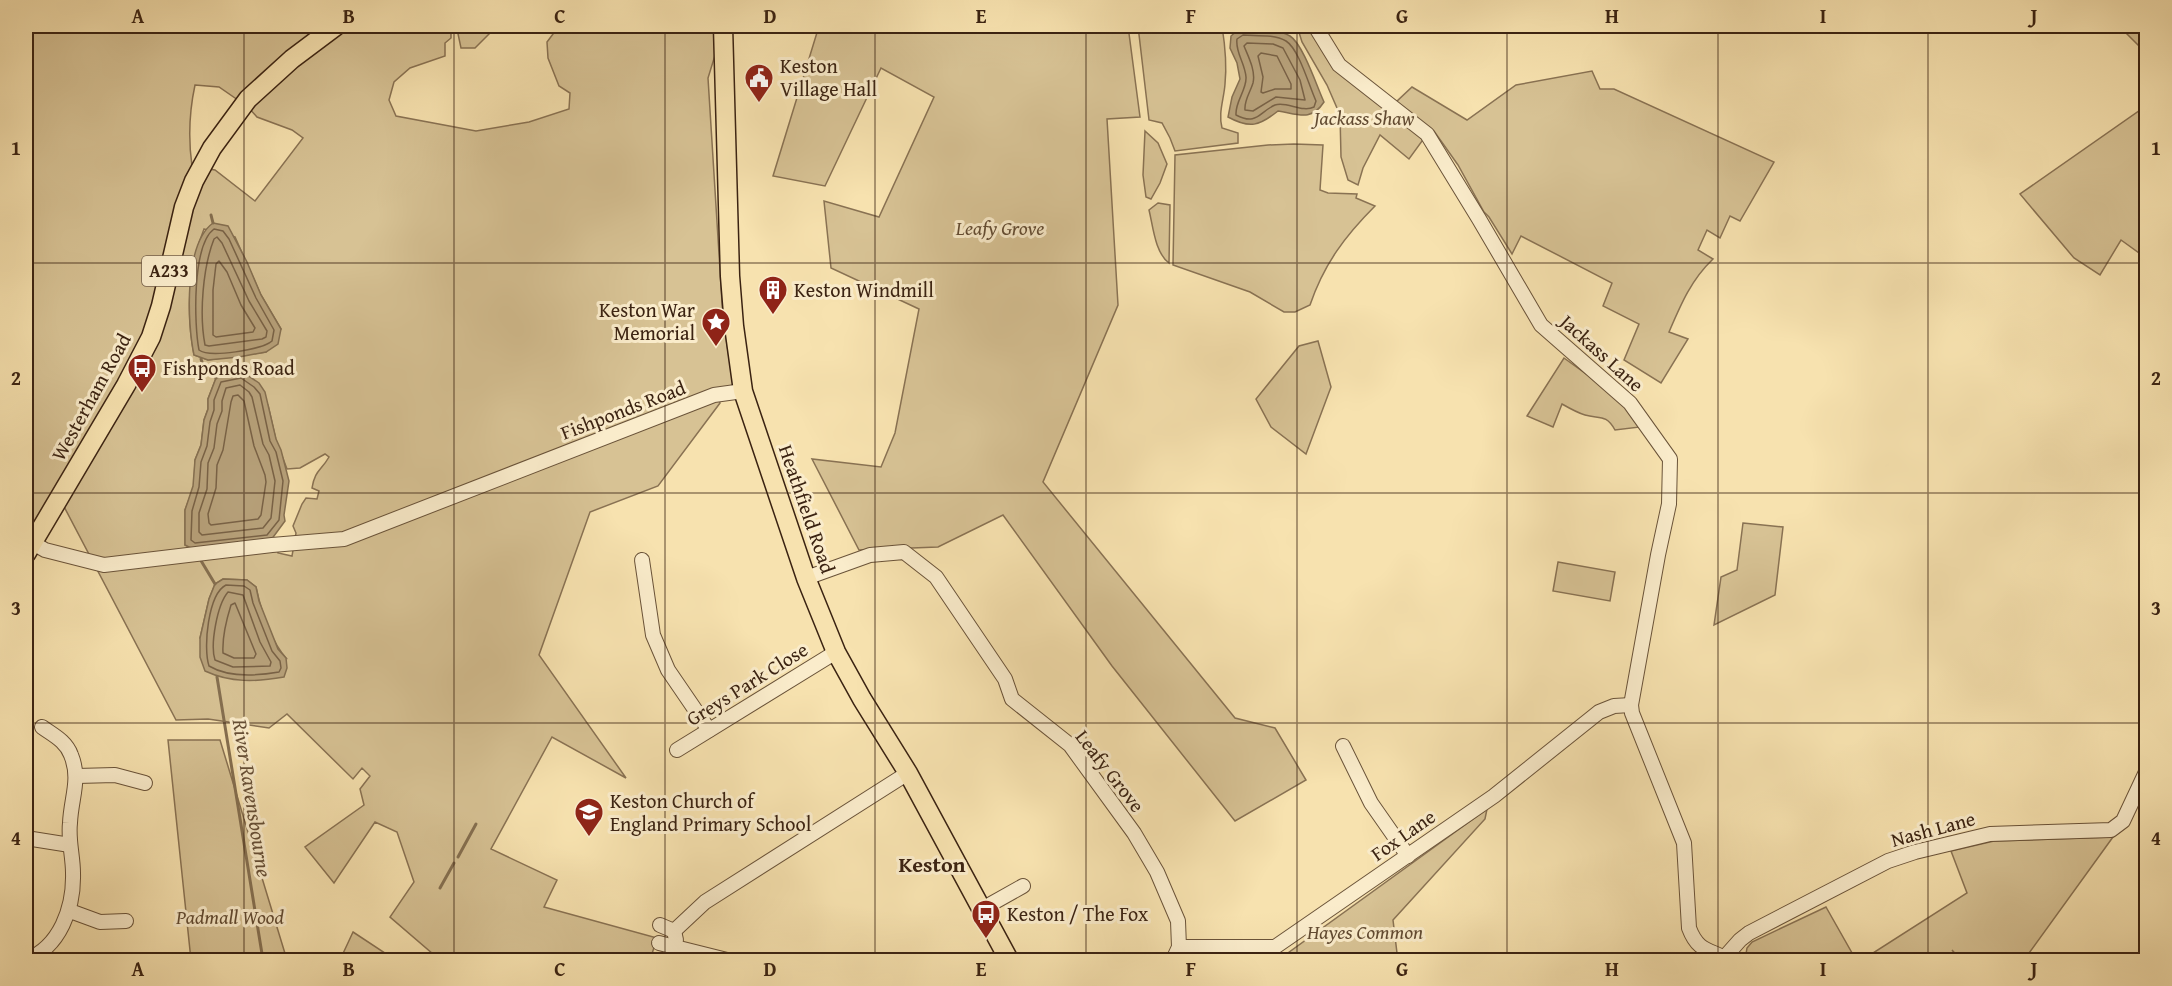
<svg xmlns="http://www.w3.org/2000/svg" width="2172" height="986" viewBox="0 0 2172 986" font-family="'Gentium Book Plus',serif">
	<rect width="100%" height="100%" fill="#f7e2af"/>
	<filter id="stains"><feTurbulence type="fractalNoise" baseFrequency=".00333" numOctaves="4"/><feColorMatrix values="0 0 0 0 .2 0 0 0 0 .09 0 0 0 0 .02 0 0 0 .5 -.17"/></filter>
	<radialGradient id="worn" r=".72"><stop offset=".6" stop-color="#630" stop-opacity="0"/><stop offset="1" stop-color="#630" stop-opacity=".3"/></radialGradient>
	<g fill="#d7c294" stroke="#897253" stroke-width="1.5" fill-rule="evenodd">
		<path d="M26,26H497L475,48H461L457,29L451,30V38L445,43V56L410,68L394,82L389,100L396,116L476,131L529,122L569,109L570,93L559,86L548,58L547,42L559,26H724L708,78L723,318L733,384L731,389L717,392L720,403L658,486L590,512L539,655L626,778L552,737L491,849L557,880L544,907L657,938L650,960H440L390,917L414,882L397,832L375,822L334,883L305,847L364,805L360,789L370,776L362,768L353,779L287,714L269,728L208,719L176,720L60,499L26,547ZM195,85L219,87L248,107L257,117L292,130L303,138L255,201L215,170L192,166C188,138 189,113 195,85ZM204,229L235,237L261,295L281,329L266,352L208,360L194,355C186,314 188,268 204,229ZM216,378L268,405L276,440L287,469L300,468L325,454L329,457C321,471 315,470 312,488L319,491L317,499L306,498L302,504L293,526L296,533L292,556L278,553V550H195L185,545V510L194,486L195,460L201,445L204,420L208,409V399ZM223,579L247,580L256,587C261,610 270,640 286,658L200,638L209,599L215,584Z"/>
		<polygon points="819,26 1128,26 1140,117 1107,119 1118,305 1043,482 1235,718 1275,728 1306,780 1235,821 1112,666 1003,515 938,547 859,550 812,459 881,467 895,433 919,309 831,268 824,201 879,217 934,97 881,68 825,186 773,176"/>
		<path d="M1138,26H1222C1225,45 1227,65 1225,84C1224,99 1218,113 1222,128L1238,133V143L1175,151L1170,138L1162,123L1149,120Z"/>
		<polygon points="1297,26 1309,26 1323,51 1341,72 1425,137 1409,159 1380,135 1363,168 1358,185 1348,180 1341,157 1340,115 1327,85 1302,42"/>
		<polygon points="2119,26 2146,26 2146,53"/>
		<path d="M1592,71L1600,89H1614L1774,162L1740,221L1730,216L1720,238L1707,230L1698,250L1713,259C1691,280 1681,304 1669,332L1688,339L1661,383L1624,360L1639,324L1603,306L1612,283L1521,236L1512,254L1489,217L1484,212L1458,165L1434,131L1395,103L1412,87L1467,120L1516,85Z"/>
		<polygon points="2146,106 2146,258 2121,240 2100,275 2074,258 2020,194"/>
		<polygon points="1145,131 1158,143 1167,164 1160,183 1151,199 1146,197 1143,175"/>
		<path d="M1294,144L1323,145L1320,190L1328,193L1357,194L1356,198L1375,206C1345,236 1324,264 1310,305L1295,312H1284L1250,292L1173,265L1175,155L1268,145Z"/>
		<path d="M1158,203L1170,205L1169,263C1155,253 1153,226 1149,210Z"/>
		<polygon points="1318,341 1331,387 1306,454 1271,427 1256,399 1299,346"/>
		<path d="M1564,358L1622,400L1640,427L1615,430C1606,414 1600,419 1585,415C1578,413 1569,408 1562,404L1553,427L1527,416Z"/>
		<polygon points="1743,523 1783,527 1775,595 1714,625 1721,577 1737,570"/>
		<polygon points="1558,562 1615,572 1610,601 1553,591"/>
		<polygon points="168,740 220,740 287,960 191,960"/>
		<polygon points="1487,809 1485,819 1393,920 1397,953 1401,960 1208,960 1235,955 1285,955"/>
		<polygon points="2113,837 2024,960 1961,960 1952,950 1960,960 1862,960 1967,893 1951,851 1994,841"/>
		<polygon points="1826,907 1856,960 1745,960 1747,948 1752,942"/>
		<polygon points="353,932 385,953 383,960 340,960"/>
	</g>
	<g fill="#b7a17a" stroke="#856f50" stroke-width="1.5">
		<path d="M1239,29C1255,30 1276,28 1290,36C1303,44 1317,87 1324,102C1311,122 1298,114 1278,111C1259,126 1250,129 1228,117L1232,97L1240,79L1237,63L1230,48L1231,36Z"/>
		<path d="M213,223L228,226L247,262L261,295L281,329L278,344L266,352L239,357L208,360L194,355C187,322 184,244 213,223Z"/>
		<polygon points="241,371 259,383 265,392 276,439 281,450 289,481 284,515 285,521 271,540 195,550 185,545 185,510 193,486 195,460 201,445 204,420 208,409 208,399 216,378"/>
		<path d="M223,579L247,580L256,587L259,601L278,649L286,658L287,668L284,677C256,682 231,683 205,671L200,657V638L209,599L215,584Z"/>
	</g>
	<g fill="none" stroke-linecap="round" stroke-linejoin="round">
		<g stroke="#796246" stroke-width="1.5">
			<path d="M1243,35C1256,36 1274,34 1286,41C1299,49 1309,86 1316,101L1314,107C1302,113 1287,101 1275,105C1259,112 1257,126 1236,115C1235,101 1247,90 1246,77C1245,63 1235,52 1237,39Z"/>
			<path d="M1247,43L1273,44L1283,48L1300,80L1305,100L1276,97L1253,111L1245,110C1244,100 1250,93 1253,83C1256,71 1248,56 1244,46Z"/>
			<polygon points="1261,53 1277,56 1291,84 1291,89 1275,89 1263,93 1261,92 1263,77 1258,56"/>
			<path d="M214,229L223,231L229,239L256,298L274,330L272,341C262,350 209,358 199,350C194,325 192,245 214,229Z"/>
			<path d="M217,237L222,243L249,301L267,331L266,337L262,339L209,346L205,345C199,314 203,267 214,239Z"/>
			<polygon points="219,261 227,272 241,305 255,328 253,332 216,337 213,335 213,290 216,264"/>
			<polygon points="241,378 254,387 260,394 270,441 276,452 283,481 279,520 267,535 195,543 191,540 192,511 199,487 201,462 207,446 210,422 214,410 214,400 221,382"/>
			<polygon points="240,385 249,392 252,397 263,444 269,455 275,481 271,518 263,528 202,535 199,532 199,513 207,489 208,463 214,448 217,424 222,411 222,401 226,388"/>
			<polygon points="238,395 244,401 254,446 265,475 266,482 261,515 258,519 211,525 209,523 208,514 216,488 217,465 223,450 231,402 233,396"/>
			<path d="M226,585L244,586L250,590L253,603L272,651L280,661L281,668L279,672C256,676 229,678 209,666C203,648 208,594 226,585Z"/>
			<path d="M228,592L243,595L260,642L271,662L270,666L233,667L215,660C210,645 217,605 228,592Z"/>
			<path d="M235,603L256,654L254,658H234L223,653C222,637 226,621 231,605Z"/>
		</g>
		<g stroke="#856f50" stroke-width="3">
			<polyline points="211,215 213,223"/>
			<polyline points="201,359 203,365 216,378"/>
			<polyline points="200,559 215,584"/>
			<polyline points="217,677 263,960"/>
			<polyline points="458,857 476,824"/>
			<polyline points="440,888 454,863"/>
		</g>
		<g stroke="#6a5339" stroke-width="16">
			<g id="minor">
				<path d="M1315,26L1339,65L1427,134L1479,219L1541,325L1630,403L1670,459L1669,504L1658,555L1631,705L1632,713L1684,843L1689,928C1698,952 1709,949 1729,960"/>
				<polyline points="33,543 45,550 104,565 272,545 344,539 714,395 743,391"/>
				<polyline points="642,560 653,635 668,670 709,730"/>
				<polyline points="806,578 870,555 904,552 936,577 1005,679 1012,699 1070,745 1134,833 1157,872 1178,921 1179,947 1173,960"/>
				<polyline points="1343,746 1371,803 1408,856"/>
				<polyline points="677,750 836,652"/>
				<polyline points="77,776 115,775 145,783"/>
				<polyline points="26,838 70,845"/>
				<polyline points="982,909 1023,886"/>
				<polyline points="70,911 100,922 126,921"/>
				<polyline points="660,925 674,931 676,940"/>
				<polyline points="674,931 705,902 908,773"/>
				<polyline points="659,943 727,960"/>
				<polyline points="1179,947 1275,947 1494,796 1599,712 1614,706 1631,705"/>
				<polyline points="1724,958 1740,940 1749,933 1888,861 1915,852 1990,834 2111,830 2123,821 2146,772"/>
				<path d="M26,960C60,947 74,908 73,873C73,856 68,840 70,823C71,798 81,779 71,755C66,741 53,735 42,727"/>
			</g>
		</g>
		<g stroke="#3b2312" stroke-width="21">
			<g id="major">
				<polyline points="723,26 730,276 734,326 743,391 806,578 836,652 862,699 908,773 1009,960"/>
				<polyline points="26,554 126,385 151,337 161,306 184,207 194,181 212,148 248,99 292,59 336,26"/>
			</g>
		</g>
		<use href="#minor" stroke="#faeccb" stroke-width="14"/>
		<use href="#major" stroke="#f7e2af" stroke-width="18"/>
	</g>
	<path fill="none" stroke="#3b2312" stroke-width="1.5" stroke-opacity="0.55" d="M244,26V960M454,26V960M665,26V960M875,26V960M1086,26V960M1297,26V960M1507,26V960M1718,26V960M1928,26V960M26,263H2146M26,493H2146M26,723H2146"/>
	<defs>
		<g id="civic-pin" transform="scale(1.5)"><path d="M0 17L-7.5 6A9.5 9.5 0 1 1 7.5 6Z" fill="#8f2418" stroke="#faeccb"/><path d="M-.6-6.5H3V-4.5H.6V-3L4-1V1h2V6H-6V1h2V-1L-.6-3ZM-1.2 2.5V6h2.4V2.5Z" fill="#fff"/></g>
		<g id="building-pin" transform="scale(1.5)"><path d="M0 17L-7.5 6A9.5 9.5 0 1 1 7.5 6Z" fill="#8f2418" stroke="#faeccb"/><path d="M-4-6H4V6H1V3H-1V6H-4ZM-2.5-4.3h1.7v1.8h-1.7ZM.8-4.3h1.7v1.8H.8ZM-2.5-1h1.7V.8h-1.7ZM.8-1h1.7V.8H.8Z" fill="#fff"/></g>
		<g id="sight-pin" transform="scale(1.5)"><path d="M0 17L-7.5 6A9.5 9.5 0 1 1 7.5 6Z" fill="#8f2418" stroke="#faeccb"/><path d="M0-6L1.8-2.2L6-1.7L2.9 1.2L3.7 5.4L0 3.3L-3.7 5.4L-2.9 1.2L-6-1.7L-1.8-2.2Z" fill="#fff"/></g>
		<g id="bus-pin" transform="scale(1.5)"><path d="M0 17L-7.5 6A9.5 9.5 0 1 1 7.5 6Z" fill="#8f2418" stroke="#faeccb"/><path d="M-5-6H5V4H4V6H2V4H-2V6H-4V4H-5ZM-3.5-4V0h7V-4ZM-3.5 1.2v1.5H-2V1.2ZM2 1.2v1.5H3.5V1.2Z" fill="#fff"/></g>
		<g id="school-pin" transform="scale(1.5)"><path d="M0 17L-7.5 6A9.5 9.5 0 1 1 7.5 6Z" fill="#8f2418" stroke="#faeccb"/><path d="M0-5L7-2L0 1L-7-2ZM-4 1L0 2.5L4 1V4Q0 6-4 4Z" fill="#fff"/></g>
	</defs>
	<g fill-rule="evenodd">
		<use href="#civic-pin" x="759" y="78"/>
		<use href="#building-pin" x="773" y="290"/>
		<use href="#sight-pin" x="716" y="322"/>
		<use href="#bus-pin" x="142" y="368"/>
		<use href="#school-pin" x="589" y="812"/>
		<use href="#bus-pin" x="986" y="914"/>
	</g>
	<g text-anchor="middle" stroke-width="6" stroke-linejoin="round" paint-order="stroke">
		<rect fill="#faeccb" stroke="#745f4a" stroke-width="1.5" x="142" y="256" width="54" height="30" rx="4.5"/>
		<g font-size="18" font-weight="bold" fill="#3b2312">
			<text x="169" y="277">A233</text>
		</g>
		<g font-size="20" fill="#3b2312" stroke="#faeccb" text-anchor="start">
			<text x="780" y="73">Keston<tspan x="780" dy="23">Village Hall</tspan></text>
			<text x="794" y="297">Keston Windmill</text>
			<text x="695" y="317" text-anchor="end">Keston War<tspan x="695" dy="23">Memorial</tspan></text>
			<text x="163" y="375">Fishponds Road</text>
			<text x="610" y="808">Keston Church of<tspan x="610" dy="23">England Primary School</tspan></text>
			<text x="1007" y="921">Keston / The Fox</text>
		</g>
		<g font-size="20" font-style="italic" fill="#624b32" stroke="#faeccb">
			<text x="1364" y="125">Jackass Shaw</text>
			<text x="1000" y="235">Leafy Grove</text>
			<text x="230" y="924">Padmall Wood</text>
			<text x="1365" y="939">Hayes Common</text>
		</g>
		<g font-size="20" fill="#3b2312" stroke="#faeccb">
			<text transform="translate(1602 353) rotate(42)" y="7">Jackass Lane</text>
			<text transform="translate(91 397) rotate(-61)" y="7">Westerham Road</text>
			<text transform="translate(623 410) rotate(-21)" y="7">Fishponds Road</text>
			<text transform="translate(807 509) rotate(71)" y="7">Heathfield Road</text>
			<text transform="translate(747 684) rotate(-32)" y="7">Greys Park Close</text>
			<text transform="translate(1110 771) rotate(52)" y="7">Leafy Grove</text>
			<text transform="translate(1933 829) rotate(-15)" y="7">Nash Lane</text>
			<text transform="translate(1403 835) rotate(-35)" y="7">Fox Lane</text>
		</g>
		<g font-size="21" font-style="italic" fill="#664f36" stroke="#faeccb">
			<text transform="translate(252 798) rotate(81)" y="7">River Ravensbourne</text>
		</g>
		<g font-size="22" font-weight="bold" fill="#3b2312" stroke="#faeccb">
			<text x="932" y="872">Keston</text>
		</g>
	</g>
	<rect width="2172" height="986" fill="none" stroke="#f7e2af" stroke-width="66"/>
	<rect x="33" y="33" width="2106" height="920" fill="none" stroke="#3b2312" stroke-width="2"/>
	<g font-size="20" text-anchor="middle" font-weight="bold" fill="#3b2312">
		<text x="138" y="23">A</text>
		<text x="349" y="23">B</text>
		<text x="560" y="23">C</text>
		<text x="770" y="23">D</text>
		<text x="981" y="23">E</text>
		<text x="1191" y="23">F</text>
		<text x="1402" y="23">G</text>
		<text x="1612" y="23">H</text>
		<text x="1823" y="23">I</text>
		<text x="2034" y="23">J</text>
		<text x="16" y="155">1</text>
		<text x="2156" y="155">1</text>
		<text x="16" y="385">2</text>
		<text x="2156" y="385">2</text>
		<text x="16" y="615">3</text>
		<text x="2156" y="615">3</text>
		<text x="16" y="845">4</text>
		<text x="2156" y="845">4</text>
		<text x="138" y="976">A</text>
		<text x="349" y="976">B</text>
		<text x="560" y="976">C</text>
		<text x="770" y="976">D</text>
		<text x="981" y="976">E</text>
		<text x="1191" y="976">F</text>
		<text x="1402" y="976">G</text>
		<text x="1612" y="976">H</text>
		<text x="1823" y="976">I</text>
		<text x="2034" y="976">J</text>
	</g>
	<rect width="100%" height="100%" filter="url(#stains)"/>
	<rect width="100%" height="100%" fill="url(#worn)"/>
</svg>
